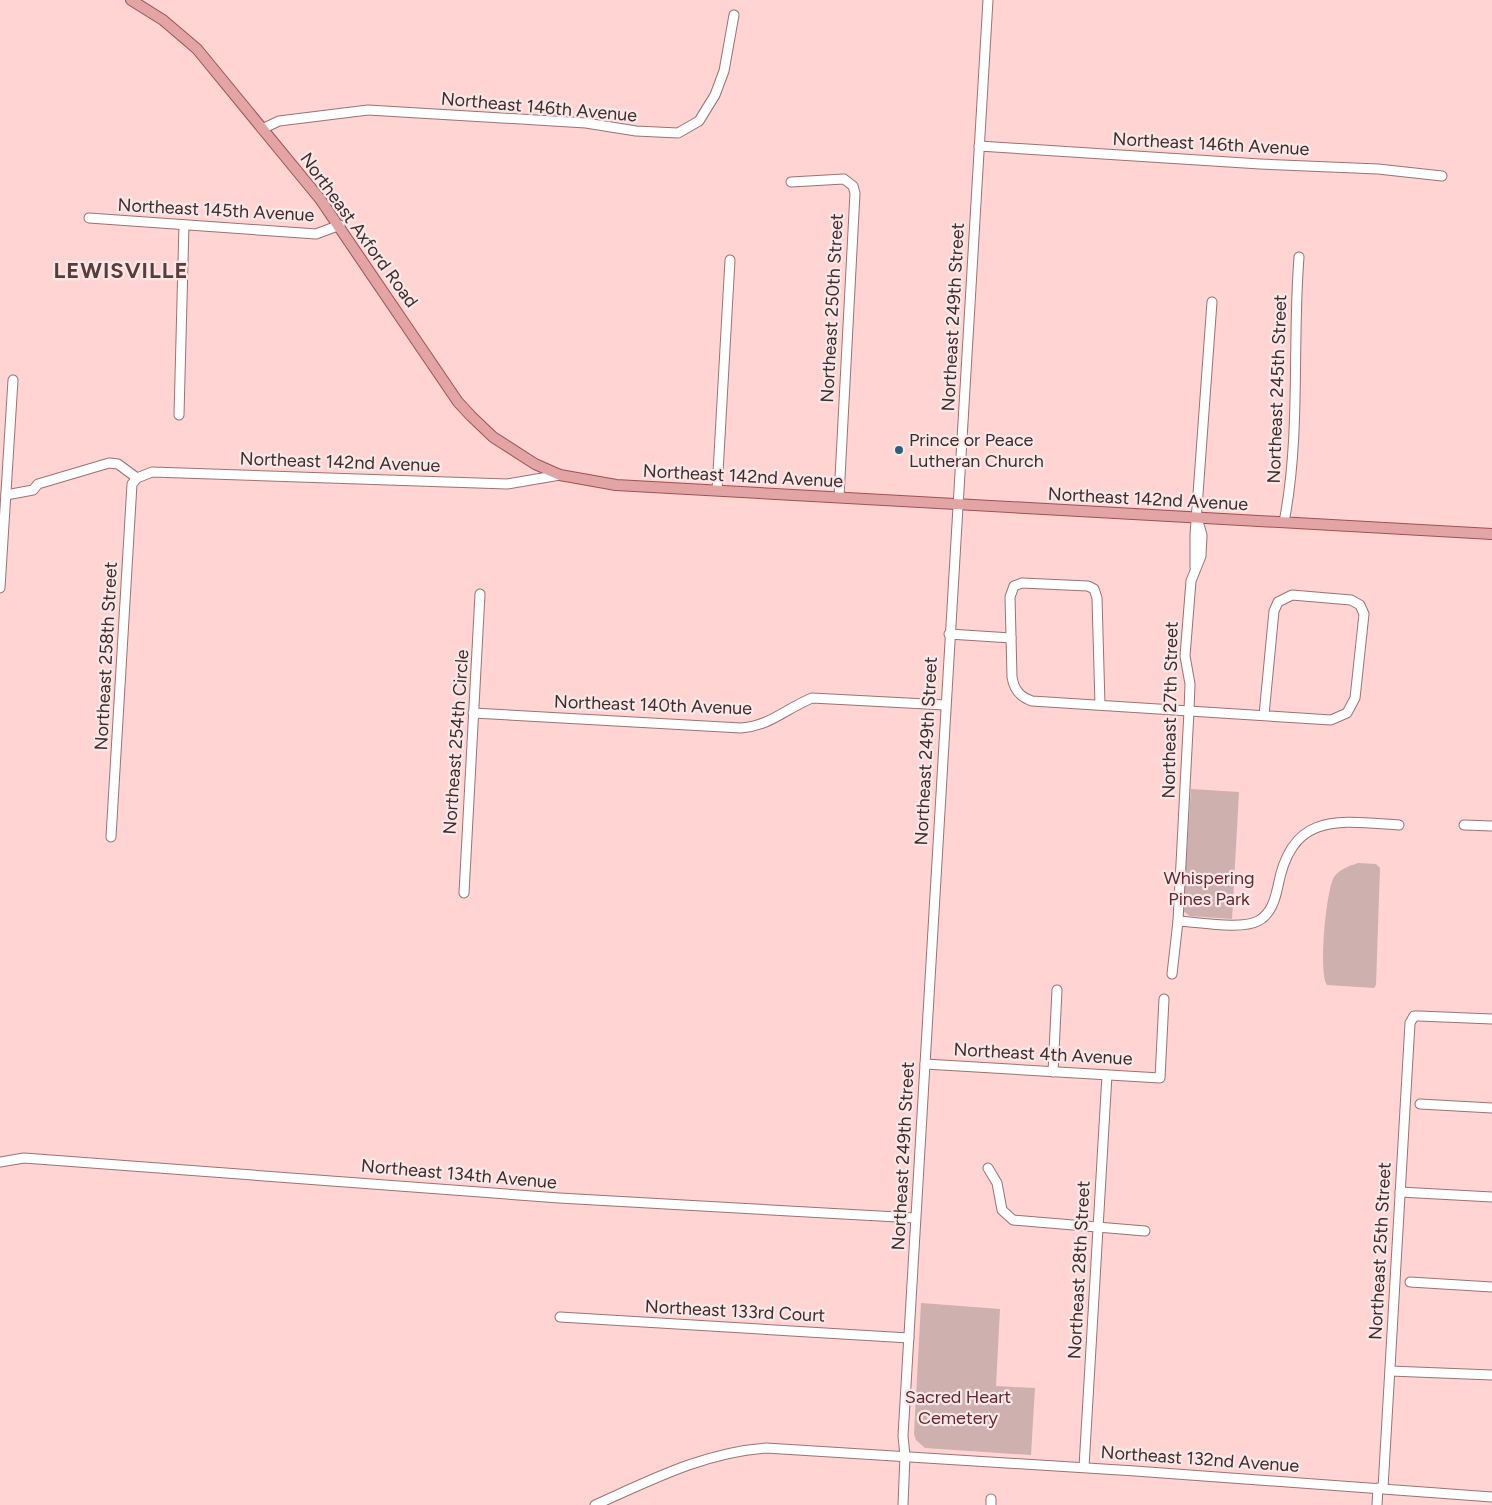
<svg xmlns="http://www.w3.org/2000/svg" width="1492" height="1505" viewBox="0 0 1492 1505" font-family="Figtree,sans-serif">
	<rect width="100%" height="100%" fill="#ffd4d2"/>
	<g fill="#ceb0af">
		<polygon points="1191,789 1239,792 1232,919 1190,916 1183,911"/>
		<path d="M1358,863L1376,864L1380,868L1376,985L1374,988L1327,985C1318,974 1326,890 1334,877C1340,869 1349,866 1358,863Z"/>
		<polygon points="921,1303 1000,1309 996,1386 1035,1388 1031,1455 925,1448 916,1440 914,1434"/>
	</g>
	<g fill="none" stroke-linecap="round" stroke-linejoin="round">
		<g stroke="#997372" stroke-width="11">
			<g id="minor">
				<polyline points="262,129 279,121 368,110 586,123 636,131 678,133 699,121 715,95 724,71 734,15"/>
				<polyline points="979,146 1260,164 1378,169 1442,176"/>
				<polyline points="791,182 844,179 853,186 855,193 839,497"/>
				<polyline points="89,218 316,234 340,225"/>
				<polyline points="179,415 184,225"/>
				<polyline points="717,490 730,260"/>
				<polyline points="6,495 33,490 38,484 109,463 118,464 137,478"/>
				<path d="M1284,522C1301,435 1292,345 1299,257"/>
				<polyline points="1195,567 1195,535 1212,302"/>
				<polyline points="0,588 13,380"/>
				<polyline points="949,634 1011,638"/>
				<path d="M1100,705L1097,598L1094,589L1088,586L1022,583L1014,586L1010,597L1012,677C1014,690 1020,697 1032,701L1331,720L1347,713L1355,698L1364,614L1360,605L1351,600L1292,595L1278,602L1274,611L1264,715"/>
				<path d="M473,713L741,728C770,726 785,709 812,698L945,705"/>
				<polyline points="1464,825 1492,826"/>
				<polyline points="111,837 132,484 137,478 152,472 507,484 560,475"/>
				<polyline points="464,893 480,594"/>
				<path d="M1178,921C1198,922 1241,930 1258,921C1271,914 1275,900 1278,886C1292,811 1339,821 1399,825"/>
				<polyline points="1172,974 1178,921 1189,711 1190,684 1185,656 1191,581 1201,556 1202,535 1197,518"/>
				<polyline points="925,1064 1160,1078 1164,999"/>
				<polyline points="1053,1072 1057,990"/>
				<polyline points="1420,1104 1492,1108"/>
				<polyline points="0,1162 24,1158 559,1198 915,1218"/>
				<polyline points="988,1168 997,1183 1002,1210 1013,1220 1145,1231"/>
				<polyline points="1400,1192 1492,1197"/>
				<polyline points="1410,1282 1492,1287"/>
				<polyline points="560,1317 909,1338"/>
				<polyline points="1390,1371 1492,1375"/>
				<polyline points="1084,1467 1107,1075"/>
				<polyline points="1383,1488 1410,1023 1414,1016 1419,1016 1492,1019"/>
				<path d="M595,1505C651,1480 705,1452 766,1448L1135,1471L1492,1497"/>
				<polyline points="903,1505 905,1456 903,1436 988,0"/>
				<polyline points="991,1505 991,1499"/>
				<polyline points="1377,1505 1378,1488"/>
			</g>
		</g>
		<g stroke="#9d5254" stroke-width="12">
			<polyline id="major" points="131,0 163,20 197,49 320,199 458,402 471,416 493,437 535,464 560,475 616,485 1492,534"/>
		</g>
		<use href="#minor" stroke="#fff" stroke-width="9"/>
		<use href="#major" stroke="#e3a4a5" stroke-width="10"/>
	</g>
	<circle fill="#29607b" stroke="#fae8e8" stroke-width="2" cx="899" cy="450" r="5"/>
	<g text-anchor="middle" stroke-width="4.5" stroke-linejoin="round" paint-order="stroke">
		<g font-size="18" fill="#3d2c2c" stroke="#fae8e8">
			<text transform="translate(539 107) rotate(5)" y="6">Northeast 146th Avenue</text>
			<text transform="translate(1211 144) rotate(3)" y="6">Northeast 146th Avenue</text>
			<text transform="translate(216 210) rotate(3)" y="6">Northeast 145th Avenue</text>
			<text transform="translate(359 230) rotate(54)" y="6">Northeast Axford Road</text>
			<text transform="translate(832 308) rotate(-87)" y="6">Northeast 250th Street</text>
			<text transform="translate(953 317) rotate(-87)" y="6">Northeast 249th Street</text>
			<text transform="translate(1277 389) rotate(-88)" y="6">Northeast 245th Street</text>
			<text transform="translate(340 462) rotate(2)" y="6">Northeast 142nd Avenue</text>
			<text transform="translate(743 476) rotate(3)" y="6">Northeast 142nd Avenue</text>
			<text transform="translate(1148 499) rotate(3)" y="6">Northeast 142nd Avenue</text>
			<text transform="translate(106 656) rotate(-87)" y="6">Northeast 258th Street</text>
			<text transform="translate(653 705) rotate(2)" y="6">Northeast 140th Avenue</text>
			<text transform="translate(1170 710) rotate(-89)" y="6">Northeast 27th Street</text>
			<text transform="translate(456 742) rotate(-86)" y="6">Northeast 254th Circle</text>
			<text transform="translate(926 751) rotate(-87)" y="6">Northeast 249th Street</text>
			<text transform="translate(1043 1054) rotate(3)" y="6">Northeast 4th Avenue</text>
			<text transform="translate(903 1156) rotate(-87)" y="6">Northeast 249th Street</text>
			<text transform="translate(459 1174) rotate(5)" y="6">Northeast 134th Avenue</text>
			<text transform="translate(1380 1251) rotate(-87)" y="6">Northeast 25th Street</text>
			<text transform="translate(1079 1270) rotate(-87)" y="6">Northeast 28th Street</text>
			<text transform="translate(735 1311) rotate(3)" y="6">Northeast 133rd Court</text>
			<text transform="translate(1200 1459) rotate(4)" y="6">Northeast 132nd Avenue</text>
		</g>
		<g font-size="18" fill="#3d2c2c" stroke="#fae8e8" text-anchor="start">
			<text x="909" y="446">Prince or Peace<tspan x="909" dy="21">Lutheran Church</tspan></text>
		</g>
		<g font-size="18" fill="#62292b" stroke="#fae8e8">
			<text x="1209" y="884">Whispering<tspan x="1209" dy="21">Pines Park</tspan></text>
			<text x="958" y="1403">Sacred Heart<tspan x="958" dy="21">Cemetery</tspan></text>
		</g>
		<g font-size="22" font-weight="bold" letter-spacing="1" fill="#5d3b3b" stroke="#fae8e8">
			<text x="121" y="278">LEWISVILLE</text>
		</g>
	</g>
</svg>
